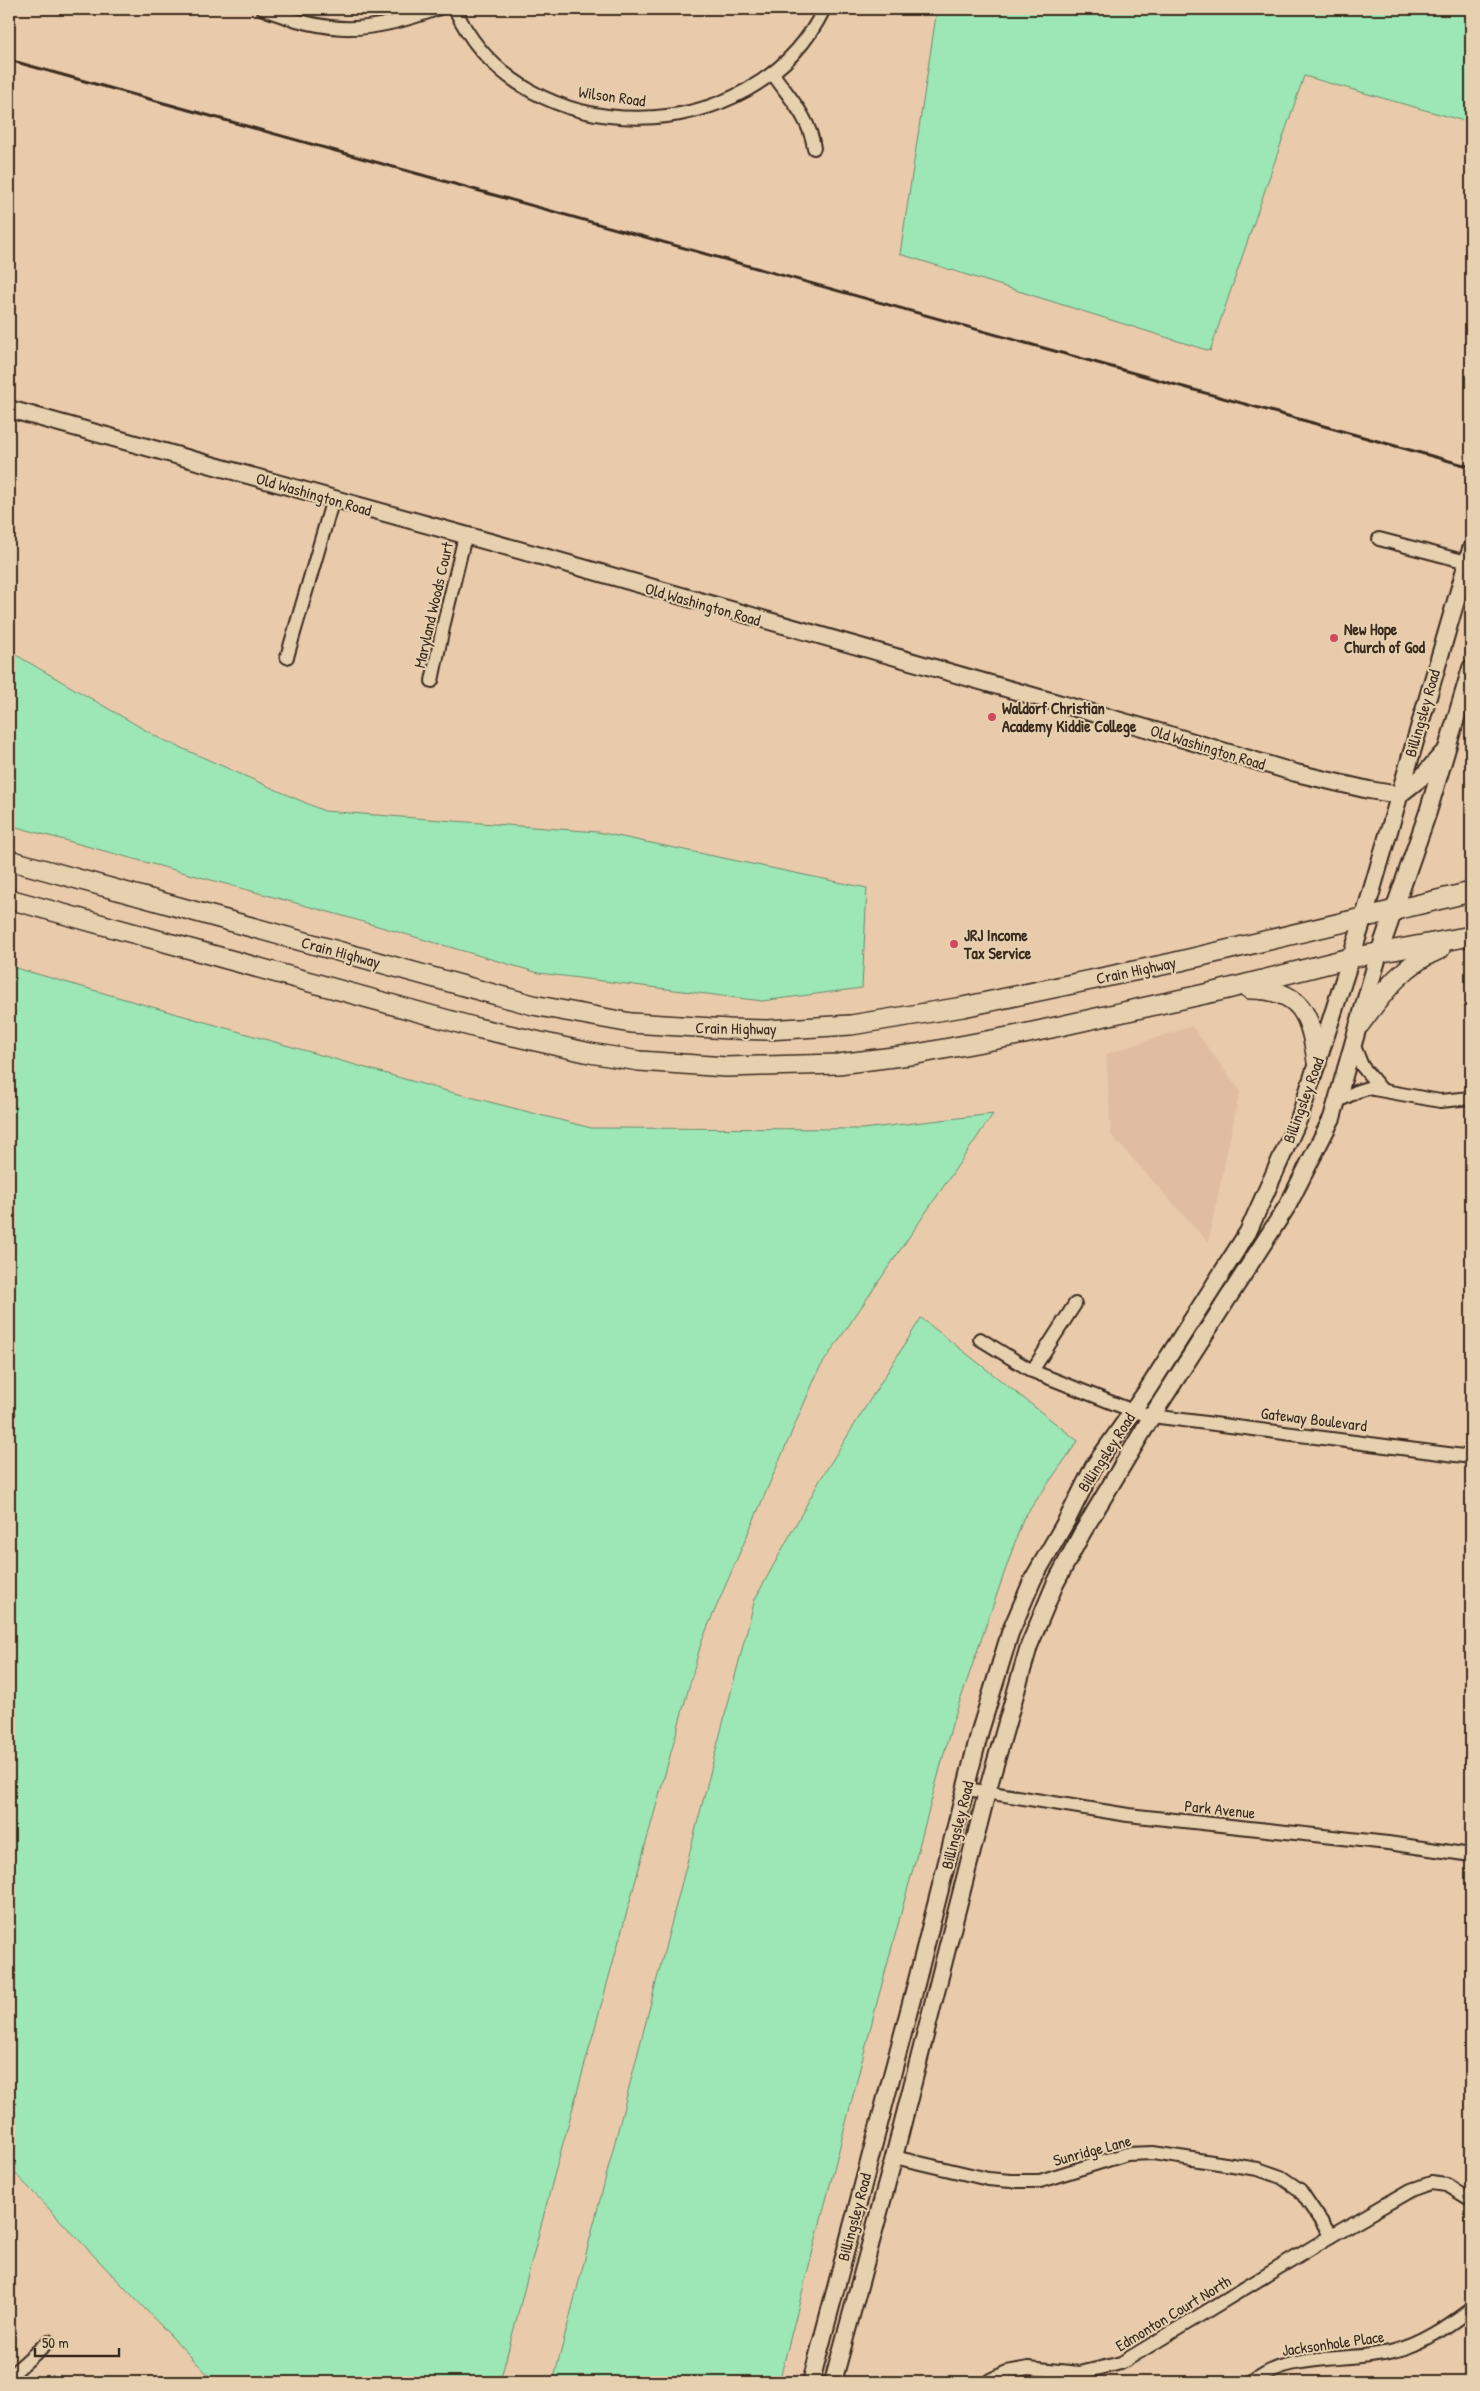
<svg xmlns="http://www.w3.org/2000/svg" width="1480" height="2391" viewBox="0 0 1480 2391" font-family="'Patrick Hand',sans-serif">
	<rect width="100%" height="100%" fill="#e9cbac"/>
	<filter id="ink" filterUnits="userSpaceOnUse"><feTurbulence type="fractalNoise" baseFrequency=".02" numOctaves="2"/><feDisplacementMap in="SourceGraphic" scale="10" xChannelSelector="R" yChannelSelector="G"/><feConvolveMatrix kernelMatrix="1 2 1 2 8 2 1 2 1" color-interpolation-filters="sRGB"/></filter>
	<g filter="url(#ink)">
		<polygon fill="#e0bda0" points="1192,1026 1240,1091 1208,1242 1111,1135 1106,1054"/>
		<g fill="#9de6b5" stroke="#6c886a">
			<polygon points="937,9 1471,9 1471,123 1304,76 1210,351 900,254"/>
			<polygon points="9,651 159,738 324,811 598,832 867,888 862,988 762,1001 539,973 336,914 9,825"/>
			<polygon points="9,966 443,1090 591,1128 862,1129 993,1114 819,1369 702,1640 554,2176 500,2382 215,2382 9,2167"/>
			<polygon points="921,1318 1078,1441 1023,1519 952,1724 879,1995 779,2382 553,2382 755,1599 820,1480"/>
		</g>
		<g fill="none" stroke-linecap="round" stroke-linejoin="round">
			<g stroke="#3b2a1e" stroke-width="16">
				<g id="minor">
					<path d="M263,9C331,35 368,34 437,9"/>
					<path d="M455,9C522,156 755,152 824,9"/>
					<path d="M773,74C790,98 810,119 814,148"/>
					<polyline points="1379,539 1467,562"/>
					<polyline points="287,657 333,499"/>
					<polyline points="432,681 444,623 465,536"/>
					<polyline points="1354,1046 1362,1066 1381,1089"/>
					<polyline points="1338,1101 1358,1091 1368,1088 1440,1101 1471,1098"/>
					<polyline points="980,1339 1032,1371 1133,1411 1152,1416 1471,1457"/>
					<polyline points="1032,1371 1075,1304"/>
					<polyline points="967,1789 1128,1815 1388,1843 1471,1855"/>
					<polyline points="894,2157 988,2179 1011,2181 1040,2181 1127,2154 1153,2153 1258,2169 1281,2177 1300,2190 1331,2236"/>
					<polyline points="9,2377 49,2341"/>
					<polyline points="990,2380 1007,2372 1028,2368 1080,2373 1121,2363 1331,2236 1411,2190 1431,2183 1447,2185 1468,2198"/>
					<path d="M1253,2382C1288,2352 1350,2362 1394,2351C1423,2344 1448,2326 1471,2309"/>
				</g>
			</g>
			<g stroke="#3b2a1e" stroke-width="20">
				<g id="major">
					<polyline points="9,409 555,560 1170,735 1296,773 1369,790 1399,795"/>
					<polyline points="1399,795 1422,777 1442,754"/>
					<polyline points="811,2382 916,1984 980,1731 1010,1633 1033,1579 1068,1518 1094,1466 1146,1392 1248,1232 1300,1116 1364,917 1471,549"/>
					<polyline points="833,2382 894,2157 987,1792 1029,1646 1055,1584 1082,1533 1152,1416 1288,1205 1332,1118 1379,953 1428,812 1471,668"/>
				</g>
			</g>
			<g stroke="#3b2a1e" stroke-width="22">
				<g id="highway">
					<polyline points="9,860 533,1005 631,1023 729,1029 767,1030 851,1025 963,1007 1172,963 1471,892"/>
					<polyline points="9,899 477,1028 590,1053 639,1061 726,1067 838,1064 917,1054 1024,1034 1223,990 1350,958 1471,936"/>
					<path d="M1250,989C1302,989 1311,1016 1317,1062"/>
					<path d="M1360,1024C1383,993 1403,964 1440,949"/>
				</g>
			</g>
			<use href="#minor" stroke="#e5d0af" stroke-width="12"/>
			<use href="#major" stroke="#e5d0af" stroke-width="16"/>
			<use href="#highway" stroke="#e5d0af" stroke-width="19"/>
			<polyline stroke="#3b2a1e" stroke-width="3" points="9,60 1471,467"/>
		</g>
	</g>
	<g fill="#d1495b" stroke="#e5d0af" stroke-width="2">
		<circle cx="1334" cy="638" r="5"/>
		<circle cx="992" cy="717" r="5"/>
		<circle cx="954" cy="944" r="5"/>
	</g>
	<g text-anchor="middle" stroke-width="4" stroke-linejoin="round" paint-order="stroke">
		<g font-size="16" fill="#3b2a1e" stroke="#e5d0af">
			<text transform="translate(612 96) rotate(8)" y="6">Wilson Road</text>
			<text transform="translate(314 494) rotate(16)" y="6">Old Washington Road</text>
			<text transform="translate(703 604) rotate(16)" y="6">Old Washington Road</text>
			<text transform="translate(433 605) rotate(-77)" y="6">Maryland Woods Court</text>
			<text transform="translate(1422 713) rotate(-74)" y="6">Billingsley Road</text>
			<text transform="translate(1208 747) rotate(17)" y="6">Old Washington Road</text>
			<text transform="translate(341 952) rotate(15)" y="6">Crain Highway</text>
			<text transform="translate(1136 970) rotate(-12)" y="6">Crain Highway</text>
			<text transform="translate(736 1028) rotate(1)" y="6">Crain Highway</text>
			<text transform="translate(1303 1100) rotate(-70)" y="6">Billingsley Road</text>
			<text transform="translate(1314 1419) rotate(7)" y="6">Gateway Boulevard</text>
			<text transform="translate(1106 1452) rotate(-57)" y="6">Billingsley Road</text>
			<text transform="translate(1220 1809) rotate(6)" y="6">Park Avenue</text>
			<text transform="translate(957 1825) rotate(-76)" y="6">Billingsley Road</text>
			<text transform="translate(1092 2150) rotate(-15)" y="6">Sunridge Lane</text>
			<text transform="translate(854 2217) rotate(-75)" y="6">Billingsley Road</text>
			<text transform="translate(1173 2313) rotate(-31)" y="6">Edmonton Court North</text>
			<text transform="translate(1333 2343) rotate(-8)" y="6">Jacksonhole Place</text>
		</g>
		<g font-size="16" font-weight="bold" fill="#3b2a1e" stroke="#e5d0af" text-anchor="start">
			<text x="1344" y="635">New Hope<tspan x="1344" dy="18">Church of God</tspan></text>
			<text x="1002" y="714">Waldorf Christian<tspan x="1002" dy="18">Academy Kiddie College</tspan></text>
			<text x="964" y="941">JRJ Income<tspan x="964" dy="18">Tax Service</tspan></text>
		</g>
	</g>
	<rect width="1480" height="2391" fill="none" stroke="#e5d0af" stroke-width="30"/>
	<rect x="15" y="15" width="1450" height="2361" fill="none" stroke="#3b2a1e" stroke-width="2" filter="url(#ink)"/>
	<path d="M35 2348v8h84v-8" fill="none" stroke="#3b2a1e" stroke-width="2.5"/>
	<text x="42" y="2348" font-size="15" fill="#3b2a1e" stroke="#e5d0af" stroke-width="4" paint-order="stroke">50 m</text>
</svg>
